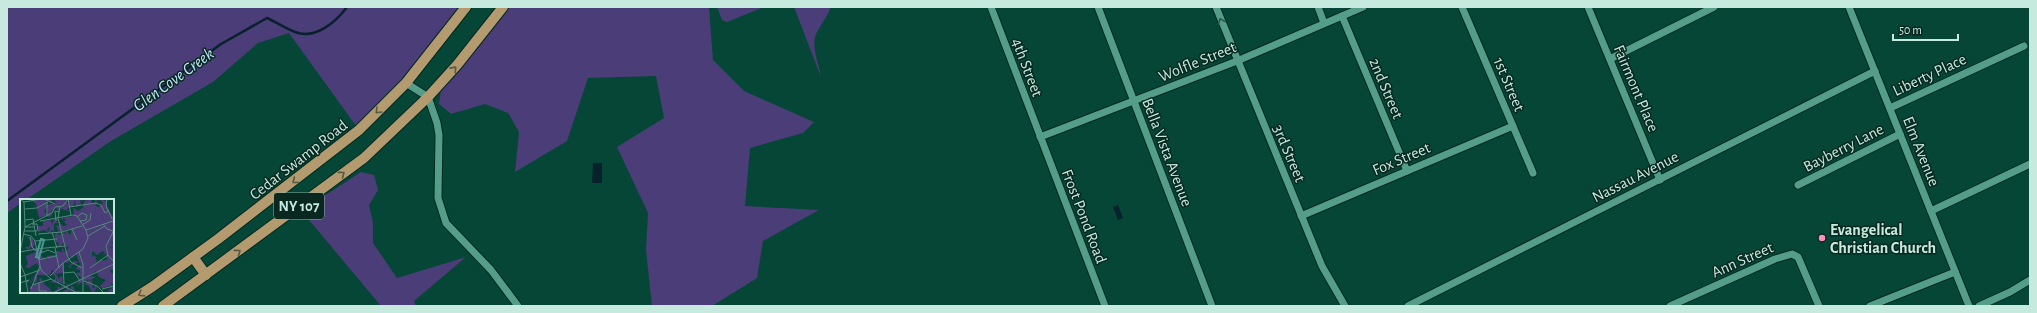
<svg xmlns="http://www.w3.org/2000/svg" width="2037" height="313" viewBox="0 0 2037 313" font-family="'Alegreya Sans',sans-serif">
	<rect width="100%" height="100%" fill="#054637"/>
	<g fill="#4b3d77">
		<polygon points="7,7 462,7 393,96 359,130 289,33 258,43 213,82 111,141 26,200 21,200 21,203 7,213"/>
		<polygon points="504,7 709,7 713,60 744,91 814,122 803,133 750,148 745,206 819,210 763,241 757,278 712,306 652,306 646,250 648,213 617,147 664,118 656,76 588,78 567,141 515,172 519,132 508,113 485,104 451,114 439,104 441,90"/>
		<polygon points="717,7 764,7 727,22 722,20"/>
		<path d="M794,7H831C827,17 822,23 817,32C810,44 819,64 821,77Z"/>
		<polygon points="361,172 374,175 378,190 369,205 373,223 373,243 397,278 466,257 414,301 416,306 381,306 299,208 329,193"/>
	</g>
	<g fill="#07212d">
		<polygon points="593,163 602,163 602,183 592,183"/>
		<polygon points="1118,205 1123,218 1118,220 1113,207"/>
	</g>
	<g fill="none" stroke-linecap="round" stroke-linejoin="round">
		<path stroke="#07212d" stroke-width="2.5" d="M7,201L221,44L267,18C276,22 285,28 295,32C315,40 336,22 347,7"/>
		<g stroke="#002920" stroke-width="9">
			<g id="minor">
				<polyline points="991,7 1105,306"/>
				<polyline points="1098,7 1212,306"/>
				<polyline points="1216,7 1322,266 1345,306"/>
				<polyline points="1318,7 1324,23"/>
				<polyline points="1462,7 1533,173"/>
				<polyline points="1588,7 1660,180"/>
				<polyline points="1849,7 1969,306"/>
				<polyline points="1342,16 1407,171"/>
				<polyline points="1610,59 1714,7"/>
				<polyline points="406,83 428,97 437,123 439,135 438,198 446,223 491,270 518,306"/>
				<polyline points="1890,108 2024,46"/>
				<polyline points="1040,137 1237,61 1363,7"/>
				<polyline points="1798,185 1900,134"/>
				<polyline points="1931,211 2030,164"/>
				<polyline points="1301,216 1513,126"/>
				<polyline points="1408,306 1875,71"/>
				<polyline points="1670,306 1775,259 1792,254 1798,257 1819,306"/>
				<polyline points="1870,306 1955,272"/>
				<polyline points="1979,306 2010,292 2030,280"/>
			</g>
		</g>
		<g stroke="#002920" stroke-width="12">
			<g id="major">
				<polyline points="193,257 206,275"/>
				<polyline points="122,306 152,287 218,239 359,130 406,83 466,7"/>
				<polyline points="163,306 364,158 428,97 457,65 503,7"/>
			</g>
		</g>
		<use href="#minor" stroke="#549e89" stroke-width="7"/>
		<use href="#major" stroke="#b39a6f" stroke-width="10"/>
	</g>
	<defs><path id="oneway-chevron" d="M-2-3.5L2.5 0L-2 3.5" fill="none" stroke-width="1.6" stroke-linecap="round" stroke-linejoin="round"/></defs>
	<use stroke="#26574a" href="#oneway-chevron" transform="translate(1221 21) rotate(-111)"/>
	<g stroke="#555b44">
		<use href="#oneway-chevron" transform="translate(454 69) rotate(-48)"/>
		<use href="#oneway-chevron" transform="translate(378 111) rotate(135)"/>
		<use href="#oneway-chevron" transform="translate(342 174) rotate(-37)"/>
		<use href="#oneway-chevron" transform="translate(295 181) rotate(142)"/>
		<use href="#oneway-chevron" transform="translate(238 252) rotate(-36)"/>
		<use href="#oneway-chevron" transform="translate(141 294) rotate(148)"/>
	</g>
	<circle fill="#fd8ec0" stroke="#082820" stroke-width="1.5" cx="1822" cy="238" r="4"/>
	<g text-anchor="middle" stroke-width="3" stroke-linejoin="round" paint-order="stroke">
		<rect fill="#082820" stroke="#8eb0a5" stroke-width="1" x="274" y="193" width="50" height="26" rx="3"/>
		<g font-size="15" font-weight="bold" fill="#c7eade">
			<text x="299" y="211">NY 107</text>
		</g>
		<g font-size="16" fill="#c7eade" stroke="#082820">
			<text transform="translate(1197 61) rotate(-22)" y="6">Wolfle Street</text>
			<text transform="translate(1028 67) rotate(69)" y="6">4th Street</text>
			<text transform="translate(1929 74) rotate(-25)" y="6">Liberty Place</text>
			<text transform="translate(1510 84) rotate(67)" y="6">1st Street</text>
			<text transform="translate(1387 88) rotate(67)" y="6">2nd Street</text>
			<text transform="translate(1637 88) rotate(67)" y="6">Fairmont Place</text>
			<text transform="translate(1843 147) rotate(-27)" y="6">Bayberry Lane</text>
			<text transform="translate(1922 151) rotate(68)" y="6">Elm Avenue</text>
			<text transform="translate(1168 152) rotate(69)" y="6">Bella Vista Avenue</text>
			<text transform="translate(1290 153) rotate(67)" y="6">3rd Street</text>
			<text transform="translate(1401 158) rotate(-23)" y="6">Fox Street</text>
			<text transform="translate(298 159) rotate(-38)" y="6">Cedar Swamp Road</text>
			<text transform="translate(1635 176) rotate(-27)" y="6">Nassau Avenue</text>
			<text transform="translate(1085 216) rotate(69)" y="6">Frost Pond Road</text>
			<text transform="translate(1742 259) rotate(-24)" y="6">Ann Street</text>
		</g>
		<g font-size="16" font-weight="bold" fill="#c7eade" stroke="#082820" text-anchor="start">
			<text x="1830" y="235">Evangelical<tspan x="1830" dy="18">Christian Church</tspan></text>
		</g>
		<g font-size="17" font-style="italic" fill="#c0e8fe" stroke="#082820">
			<text transform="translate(173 79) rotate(-36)" y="6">Glen Cove Creek</text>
		</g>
	</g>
	<g transform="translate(20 199)">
		<rect width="94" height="94" fill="#054637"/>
		<path d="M10,0H32V4L26,2V6L36,4L34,0H44L46,4L45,0H48L46,2L48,6L49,1L53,0H62L64,3L67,0L68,3V0H71L72,5L76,3L74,0H77L76,7L79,8L83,4L79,0L86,2L87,0V7L94,20V42L91,44H94V48L89,49H94V71H90L92,75L94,73V87L91,83L94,94L87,92L92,89L89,87L83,89L79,88L86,81L79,78L76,72L69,77L76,78L69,82L76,81L72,82L73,90L76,86L77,89L73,94L68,86H65L69,80L57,86L61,78L55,75L60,73V71L56,70V69L61,65L59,63L50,67L52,69L48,68L54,62L59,63L56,55L53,59L48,57L50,63L44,64L43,74L36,75L39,80L41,77L43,78L42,83L45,86L52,84L45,87H48V90L51,92V87H53L55,92H61L60,93L54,94L52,90L51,94L48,92L49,94H40L47,90L44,88L35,94L23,92L10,94V87L14,88L12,86L20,83L19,80L22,79V83L26,82L23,84L29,89V84L35,80V77L31,76L34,75H32L34,72L32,71L30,76H17V83H14V79L11,84L10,83L9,79L11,83L19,69L17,64L9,69L5,68L8,65L6,57L16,53L11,48L8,51L5,48H9L11,41L6,38L12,39L15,44L13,49L25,53L21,54V57L28,61L27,57L35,56L36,52L44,53L42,52V48L45,53L49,48H45L44,43L41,47H38L39,44L36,43L35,36L36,33L39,36L44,33L45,35L46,32L51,36V30L38,33L40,28L38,32L36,26L40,27L39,23L34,25V33L31,31V33L29,34H28L30,28L27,30L28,33L24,31L18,33L17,27H23V22L31,21L32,25L34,20H38L36,23L39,22V23L43,27L47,26L44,23L46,21L43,19V22L41,19L54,17L53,9L58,12L65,7L63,8L64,3L60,0L61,5L56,8L55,1L53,8H49L46,12L49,11L50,13L40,9L39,13L36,8L30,14L32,17L27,18L28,8L24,11H27L24,12L27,16L19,19L16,5ZM83,52L85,54L82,56L86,55L87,60L83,62L81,60L75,65L77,62L75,59H77L74,56L72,58V53H76L74,54L77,56ZM36,79L38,86L39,83L45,86L40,89L37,87L38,90L33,93L30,91L29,85L30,83L36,84Z" fill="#4b3d77" fill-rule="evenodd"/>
		<path fill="none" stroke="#53887a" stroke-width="1" d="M0,0L4,3L21,0M24,0L35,5M48,0L51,16M87,0L86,7L92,20M4,3L5,28H14M40,8L38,19L47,56L51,63L62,69M49,8L76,4L81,6L85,14L89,11M5,10L17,9L28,3M27,17V3M57,18L62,14L67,16L66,21L60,22M5,21L13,20L16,37M20,22L53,16L57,17L66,31M36,22L35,12L39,13M12,25H17L18,32M83,25L87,30L93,32M62,26L70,21L71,14M52,30L57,41M66,31L93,22M94,31L86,47L88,56L94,63M4,32H17M32,33L37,49M3,35L11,37L15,42L21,71L31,80L57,94M18,35L42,33L62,27M68,37L85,27M10,38L12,48L16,52M15,42L37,40M35,49L39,69M16,50L45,47M0,53L16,50M0,53L5,28L32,14L35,8L43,7L48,0M59,53L63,65V94M18,55L28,51L35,54M18,61L36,57M0,64L5,76L8,94M43,64L44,85M70,69L88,56M43,74L54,73L60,82M30,77L43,64L63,50L68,39L66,31M0,78L20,71M64,82L77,87L84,94M0,84L9,81L7,83M19,84V92H26L27,94M12,86L31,80M11,90L20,67M82,90L94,87M33,94L94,65"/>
		<path fill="#469990" fill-opacity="0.15" stroke="#469990" stroke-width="2" d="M21,40L24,41L19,59L16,58Z"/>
		<rect width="94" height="94" fill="none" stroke="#c7eade" stroke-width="2"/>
	</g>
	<rect width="2037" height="313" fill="none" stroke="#c7eade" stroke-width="16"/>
	<path d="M1893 34v6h65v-6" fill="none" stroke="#c7eade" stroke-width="2"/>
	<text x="1899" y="34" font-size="12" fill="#c7eade" stroke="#082820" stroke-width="3" paint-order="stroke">50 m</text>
</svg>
